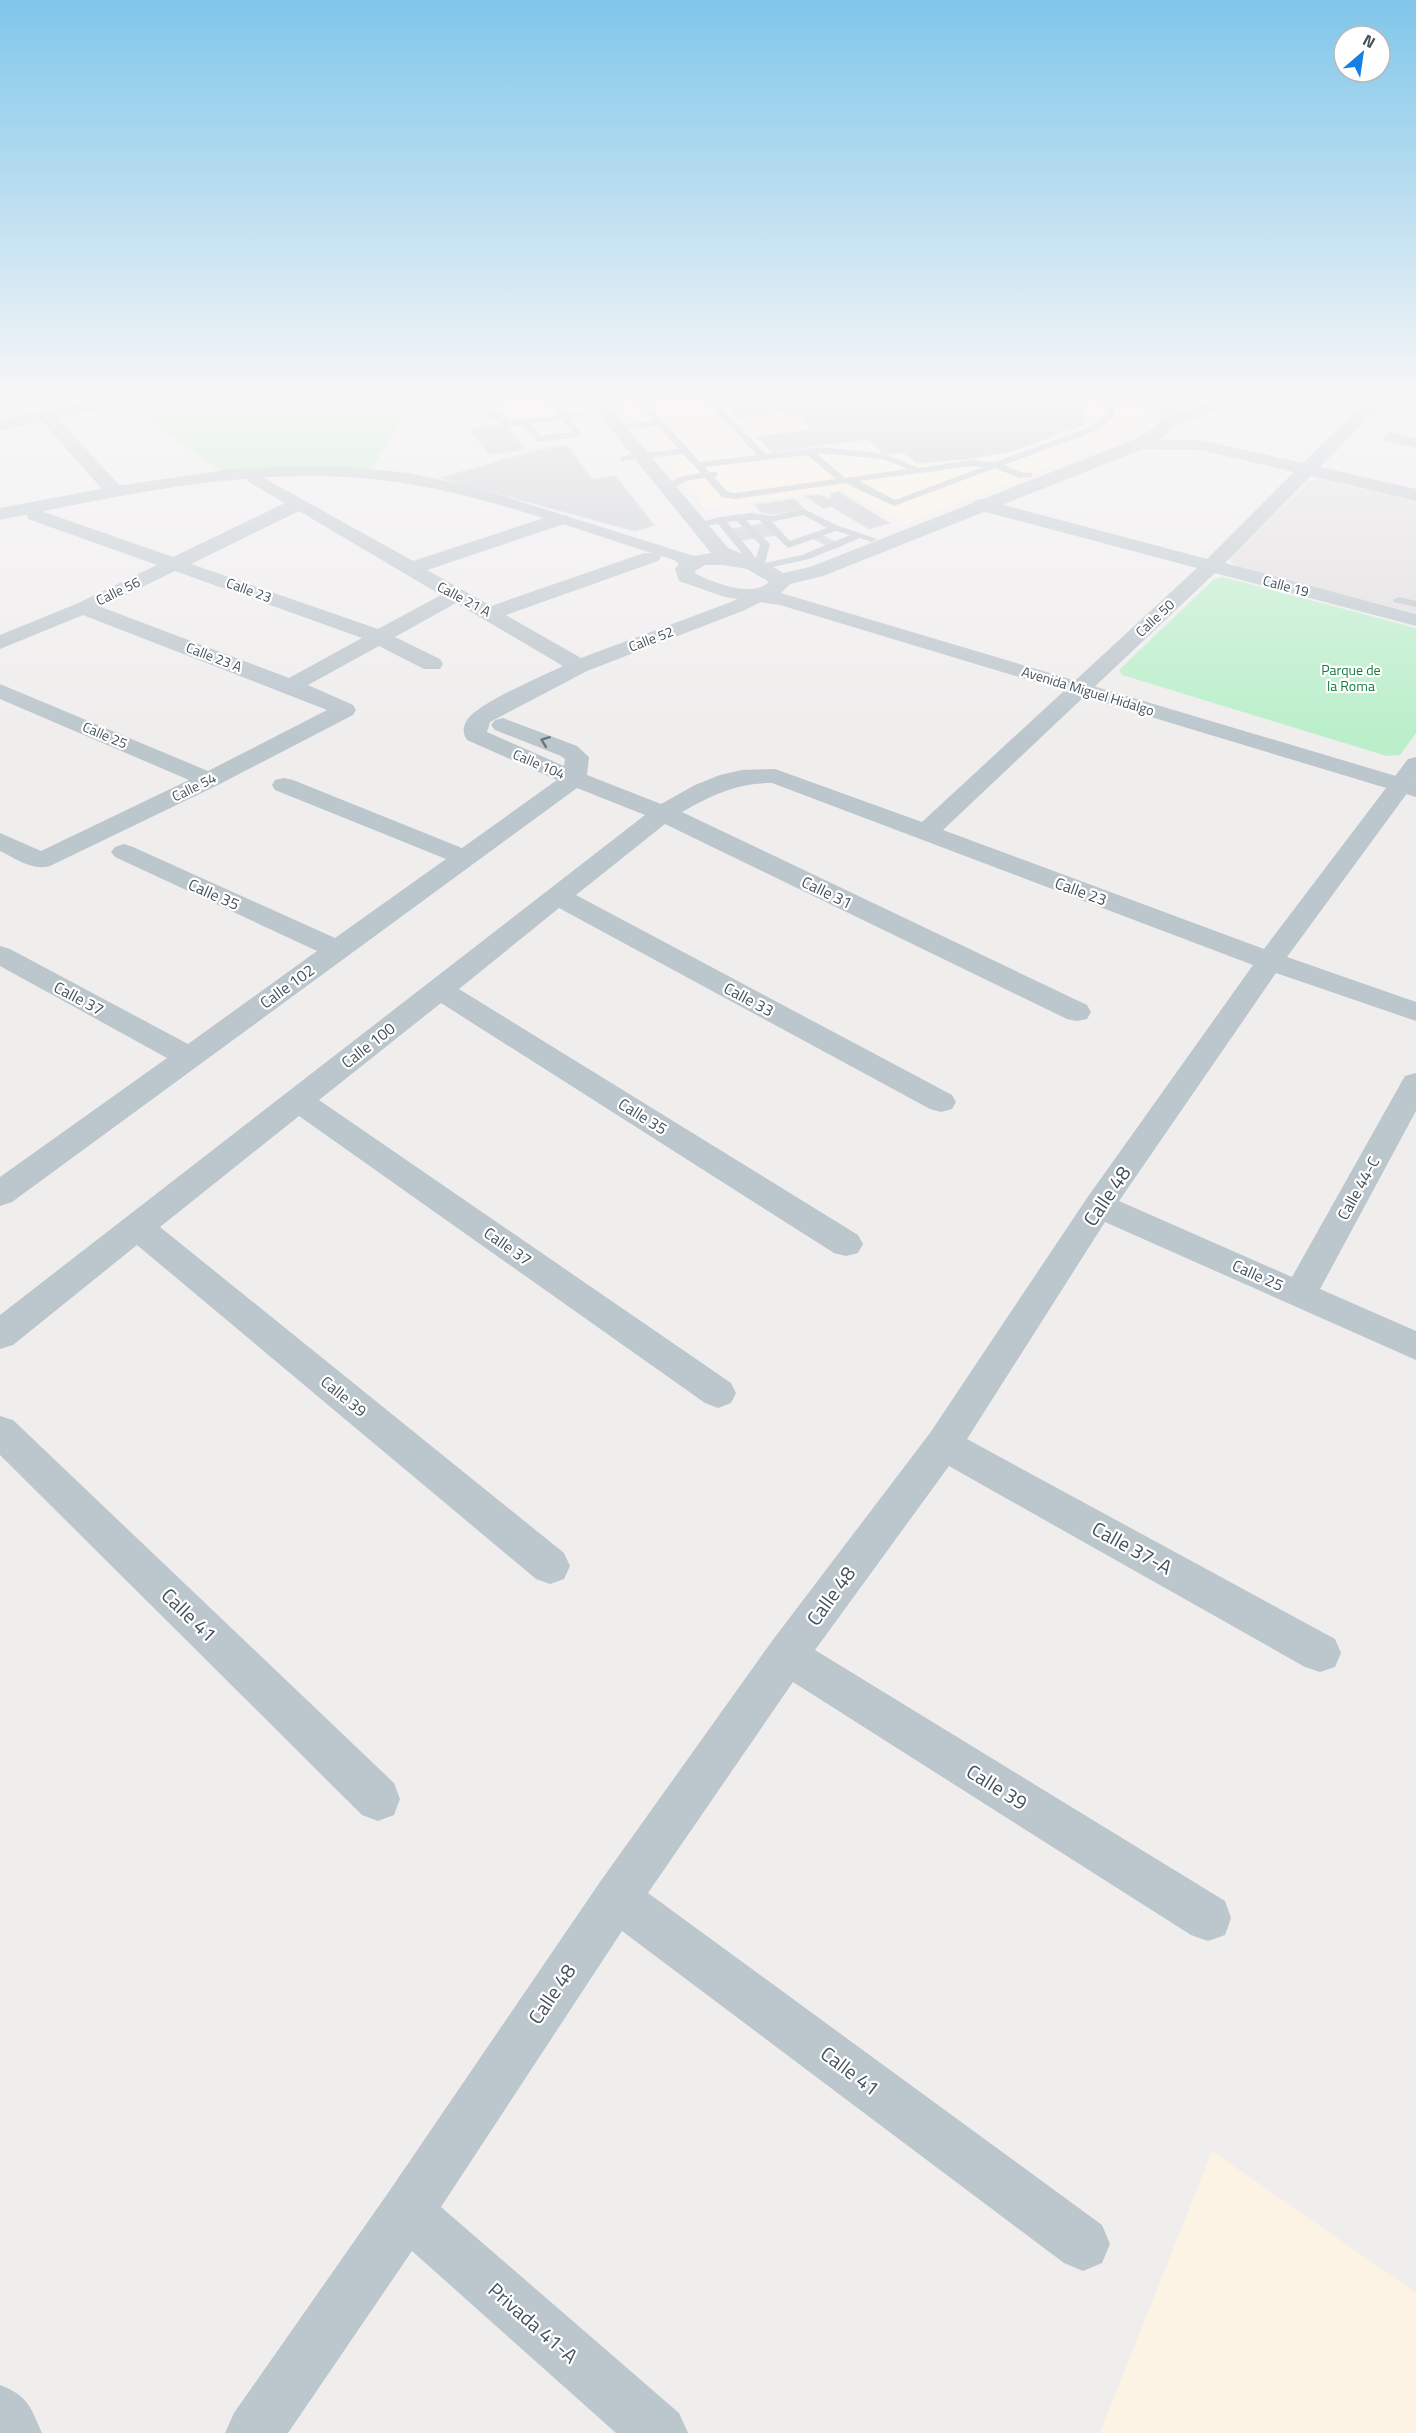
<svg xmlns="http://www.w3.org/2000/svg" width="1416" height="2433" viewBox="0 0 1416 2433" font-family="'Titillium Web',sans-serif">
	<rect width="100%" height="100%" fill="#f0eded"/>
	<g fill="#fcf3e5">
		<polygon points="493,397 545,397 560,415 510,422"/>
		<polygon points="611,397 1136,397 1145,405 1144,418 1139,428 1128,435 906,524 840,490 702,508 700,497"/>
		<polygon points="1212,2151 1416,2293 1416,2433 1100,2433"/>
	</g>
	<polygon fill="#e1dedf" points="1321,479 1416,502 1416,613 1239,568 1231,562 1230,558 1309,480"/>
	<g fill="#baefca">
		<polygon points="140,397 403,397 399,426 371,469 295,466 221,471 134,411 131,400"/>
		<polygon points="1223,577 1416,628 1416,733 1400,755 1387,756 1122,675 1119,670 1214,579"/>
	</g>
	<g fill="#c7cbd0" stroke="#d1d4d9" stroke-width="1.5">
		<polygon points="717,397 1070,397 1086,408 1078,410 1086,419 1082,425 1012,451 967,459 917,463 903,452 885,455 868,439 773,452 757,437 812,430 798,414 786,416 782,412 738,418"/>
		<polygon points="506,424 524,450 488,454 470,429"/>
		<polygon points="568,446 592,480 615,476 654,525 635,531 441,478 538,450"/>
		<polygon points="838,492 889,523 869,529 831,506 823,508 806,496 819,495 831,500 831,494"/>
		<polygon points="794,499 804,509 772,514 761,512 755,505"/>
		<polygon points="772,522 783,534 736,541 726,530"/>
		<polygon points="819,534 842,545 834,549 810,537"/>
	</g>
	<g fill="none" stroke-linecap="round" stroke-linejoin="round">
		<g fill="#bbc6cd" fill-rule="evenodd">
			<path d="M466,397H474L510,421L560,415L546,397H554L568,414L587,411L591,414L571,419L582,436L538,442L524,425L505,426L475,407ZM563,420L573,432L540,436L531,424Z"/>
			<path d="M633,397H641L700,462L757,455L703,397H711L766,454L823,447L885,454L919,468L972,460L995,462L1087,428L1105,416L1107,409L1100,397H1134L1150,403L1146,406L1134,403H1112L1115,409L1112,419L1093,432L1004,465L1020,472L1032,473V477L1019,478L995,468L894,506L845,483L735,499L722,497L705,478L685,481L671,490H665V486L679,477L701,473L683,454L621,461L620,459L624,456L679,449L658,426L616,430V426L619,425L654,421ZM816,453L883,459L908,469L845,478ZM807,455L836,479L735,493L728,492L714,477L717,476V472H709L705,467ZM972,466L983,467L895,500L859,481Z"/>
			<path d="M804,509L836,525L877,539L872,542L860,538L809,559L759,570L755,569L718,524L698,527L693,524L720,517L751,513L772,516ZM803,515L827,528L790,541L771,522ZM746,520H759L788,548L836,531L850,535L802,555L765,563L770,544ZM737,521L760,545L756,558L727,522Z"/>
			<polygon points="1398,597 1416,601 1416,607 1394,602 1393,600"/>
		</g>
		<g fill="#bbc6cd" fill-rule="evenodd">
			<polygon points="109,397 128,397 129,399 127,403 58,418 122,488 124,492 122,496 108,496 42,421 0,430 0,420"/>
			<polygon points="1228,397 1252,397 1250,401 1177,424 1171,425 1162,420 1165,416"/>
			<path d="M1371,397H1388L1320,467L1416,489V501L1311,476L1225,563L1416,614V626L1215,573L943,830L1264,949L1408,759L1416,757V781L1287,957L1416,1002V1021L1276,973L1119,1201L1292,1277L1401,1083L1405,1076L1416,1073V1111L1320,1289L1416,1331V1360L1105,1222L967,1439L1335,1639L1341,1653L1335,1667L1320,1672L1305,1667L949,1466L815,1650L1225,1901L1231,1918L1225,1935L1208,1941L1191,1935L793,1682L648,1893L1102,2225L1110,2244L1102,2263L1083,2271L1064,2263L622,1931L441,2207L679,2413L688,2433H616L412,2251L288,2433H225L234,2413L388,2193L600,1882L772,1641L930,1433L1087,1198L1253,965L772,783C737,783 712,795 682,812L1087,1005L1091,1012L1087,1019L1077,1021L1067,1019L665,824L576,895L952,1095L956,1102L952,1109L941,1112L930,1109L559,908L459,989L858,1235L863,1244L858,1253L846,1256L834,1253L441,1003L319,1100L731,1383L736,1393L731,1403L718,1408L705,1403L299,1116L160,1227L564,1553L570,1566L564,1579L550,1584L536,1579L137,1245L13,1345L0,1349V1315L645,815L577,788L12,1202L0,1206V1177L167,1058L0,966V946L10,949L188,1044L317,951L115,857L111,852L115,847L124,844L133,847L335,938L446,859L275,790L272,785L275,780L284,778L293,780L462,848L557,780L467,740C460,730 465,719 475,712C495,696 538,678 563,666L456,603L395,637L440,659L443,664L440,669H424L379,646L308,685L353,705L356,710L353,715L218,785L50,866C32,871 16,859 0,851V833L41,851L189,780L0,699V684L208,771L327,710L83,615L0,649V635L76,604L157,565L28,519L26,507L28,503H42L44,512L173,557L285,503L249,482L246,478L249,474L255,473L413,561L553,515H567L570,519L567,523L427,570L491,606L644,553H658L661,557L658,561L506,615L581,658L731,602L753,591H767L770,595L767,599L745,610L587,671L490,722L487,732L564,766L565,759L561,756L495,730L491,725L495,720L503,718L577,746L589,757L587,775L661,804L695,785L720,775L742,770L775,769L922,822L1197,568L974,509L972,505L974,501L981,499L1207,559L1294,472L1200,450L1139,449L1130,444L1133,440H1200L1303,463ZM299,511L441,595L378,629L191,564ZM175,571L362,638L289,678L101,607Z"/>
			<polygon points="1391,432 1416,438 1416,448 1385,441 1382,437"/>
			<polygon points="0,1416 13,1420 394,1783 400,1799 394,1815 378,1821 362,1815 0,1455"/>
			<path d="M0,2385C28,2396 30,2406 42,2433H0Z"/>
		</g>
		<path fill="#bbc6cd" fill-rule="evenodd" d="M585,397H601L728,548L770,565L783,573L810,567L1133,440L1151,430L1162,419L1160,409L1151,397H1167L1176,408L1180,420L1163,438L1145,448L823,576L790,584L781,593L1416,782V797L780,605L725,597L679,581L675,569L679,564L674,560C589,534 495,498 408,484C272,461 133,493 0,520V508L116,486L233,469L291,466L350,467L408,473L474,487L694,556L711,553ZM724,565L747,569L769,582C751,598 715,583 696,574L695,571L705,565Z"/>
	</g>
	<defs><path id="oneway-chevron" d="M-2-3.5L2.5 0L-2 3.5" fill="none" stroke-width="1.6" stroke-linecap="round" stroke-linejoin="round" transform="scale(1.5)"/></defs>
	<use stroke="#68757d" href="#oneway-chevron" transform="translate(545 741) rotate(-159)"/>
	<linearGradient id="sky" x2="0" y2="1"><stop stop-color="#80c6ea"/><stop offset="0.54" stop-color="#f8f7f7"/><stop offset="1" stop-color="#f8f7f7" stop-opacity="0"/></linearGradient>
	<rect width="1416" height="737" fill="url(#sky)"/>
	<g text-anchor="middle" stroke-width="4.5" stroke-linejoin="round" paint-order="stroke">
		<g font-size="14" fill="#45525b" stroke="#fff">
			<text transform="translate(1286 586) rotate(15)" y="5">Calle 19</text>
			<text transform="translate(249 590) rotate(20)" y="5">Calle 23</text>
			<text transform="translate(118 591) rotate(-26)" y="5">Calle 56</text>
			<text transform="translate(464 599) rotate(28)" y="5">Calle 21 A</text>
			<text transform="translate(1155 618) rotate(-43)" y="5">Calle 50</text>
			<text transform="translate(651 639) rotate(-21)" y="5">Calle 52</text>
			<text transform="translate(214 657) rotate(21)" y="5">Calle 23 A</text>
			<text transform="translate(1088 691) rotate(17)" y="5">Avenida Miguel Hidalgo</text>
			<text transform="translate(105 735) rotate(23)" y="5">Calle 25</text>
			<text transform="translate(539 764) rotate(23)" y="5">Calle 104</text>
			<text transform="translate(194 787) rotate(-26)" y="5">Calle 54</text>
		</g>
		<g font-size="14" fill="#147d40" stroke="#fff">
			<text x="1351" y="675">Parque de<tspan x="1351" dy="16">la Roma</tspan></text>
		</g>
		<g font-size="16" fill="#45525b" stroke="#fff">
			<text transform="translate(1081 891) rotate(20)" y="6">Calle 23</text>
			<text transform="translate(827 892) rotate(26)" y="6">Calle 31</text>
			<text transform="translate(214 894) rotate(24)" y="6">Calle 35</text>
			<text transform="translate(287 986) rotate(-36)" y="6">Calle 102</text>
			<text transform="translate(79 998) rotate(28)" y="6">Calle 37</text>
			<text transform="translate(749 999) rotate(28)" y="6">Calle 33</text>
			<text transform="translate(368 1045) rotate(-38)" y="6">Calle 100</text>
			<text transform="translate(643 1116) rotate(32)" y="6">Calle 35</text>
			<text transform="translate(1358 1188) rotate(-61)" y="6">Calle 44-C</text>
			<text transform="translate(508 1246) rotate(35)" y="6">Calle 37</text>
			<text transform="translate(1258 1275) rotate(24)" y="6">Calle 25</text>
			<text transform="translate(344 1396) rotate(39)" y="6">Calle 39</text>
		</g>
		<g font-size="20" fill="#45525b" stroke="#fff">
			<text transform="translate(1107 1196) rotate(-56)" y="7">Calle 48</text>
			<text transform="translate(1132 1548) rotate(29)" y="7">Calle 37-A</text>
			<text transform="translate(831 1596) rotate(-54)" y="7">Calle 48</text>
			<text transform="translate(189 1615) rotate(44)" y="7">Calle 41</text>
			<text transform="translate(997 1787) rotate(32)" y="7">Calle 39</text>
			<text transform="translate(552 1994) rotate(-56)" y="7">Calle 48</text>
			<text transform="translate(850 2071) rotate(37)" y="7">Calle 41</text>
			<text transform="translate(533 2323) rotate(41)" y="7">Privada 41-A</text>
		</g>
	</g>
	<g transform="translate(1362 54) rotate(29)"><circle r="28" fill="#ffffff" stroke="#b5babd" stroke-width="1.5"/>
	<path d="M0-4.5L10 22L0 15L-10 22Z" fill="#1580e2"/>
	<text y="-9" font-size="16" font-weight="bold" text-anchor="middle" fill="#45525b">N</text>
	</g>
</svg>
